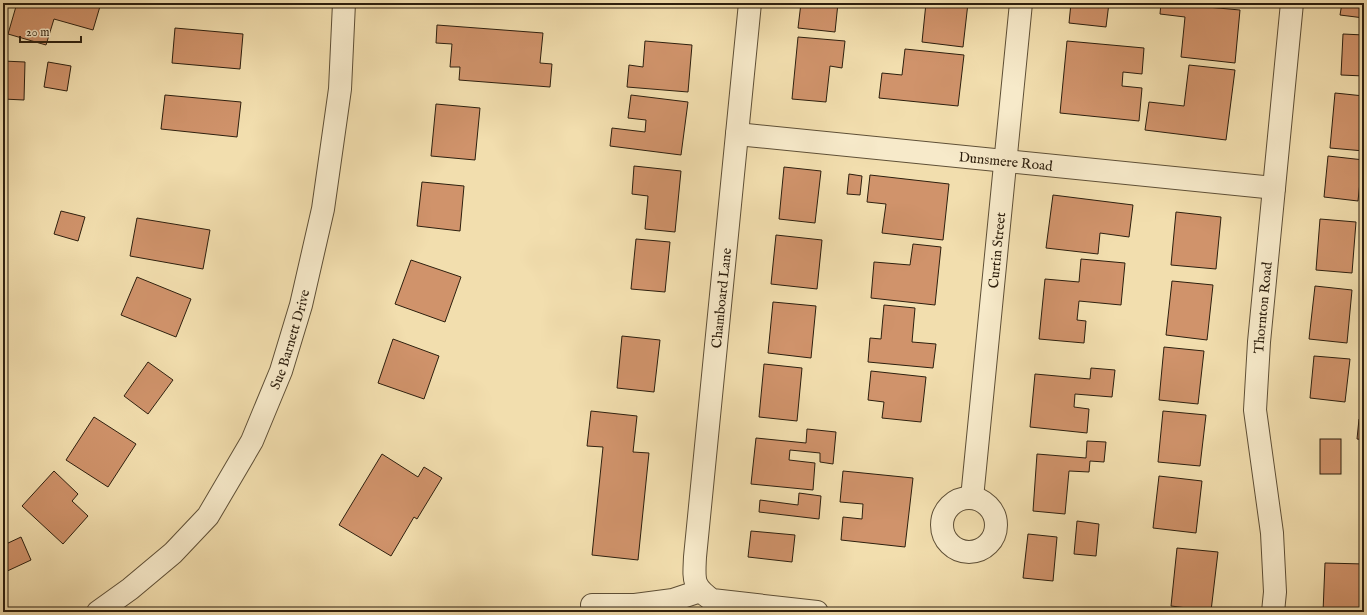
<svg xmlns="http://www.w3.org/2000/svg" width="1367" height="615" viewBox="0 0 1367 615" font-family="'IM FELL English',serif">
	<rect width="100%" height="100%" fill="#f2deae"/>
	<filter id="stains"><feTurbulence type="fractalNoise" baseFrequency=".005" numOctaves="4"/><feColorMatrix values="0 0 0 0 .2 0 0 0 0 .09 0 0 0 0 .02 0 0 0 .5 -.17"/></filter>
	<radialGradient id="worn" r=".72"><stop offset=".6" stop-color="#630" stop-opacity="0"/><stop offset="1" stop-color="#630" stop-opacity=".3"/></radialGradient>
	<g fill="#d0936b" stroke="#2d1f0e">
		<polygon points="17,3 101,3 93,30 54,19 46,45 8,34"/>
		<polygon points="801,3 838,3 835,32 798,28"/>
		<polygon points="926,3 968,3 963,47 922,42"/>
		<polygon points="1071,3 1109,3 1106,27 1069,23"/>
		<polygon points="1161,3 1208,3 1207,7 1240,10 1235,63 1181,57 1185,17 1160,14"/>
		<polygon points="1342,3 1364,3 1364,18 1340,15"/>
		<polygon points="437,25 543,33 540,63 552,64 550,87 459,80 460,67 450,67 452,44 436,43"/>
		<polygon points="175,28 243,34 240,69 172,63"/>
		<polygon points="1343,34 1364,35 1364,76 1341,75"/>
		<polygon points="798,37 845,41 842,68 830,66 826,102 792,99"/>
		<polygon points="645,41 692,45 688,92 627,87 629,65 643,67"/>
		<polygon points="1067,41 1144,48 1142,74 1123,72 1122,86 1142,88 1139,121 1060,113"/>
		<polygon points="905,49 964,55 958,106 879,98 882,73 902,75"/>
		<polygon points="3,61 25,62 24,100 3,99"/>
		<polygon points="48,62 71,66 67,91 44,87"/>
		<polygon points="1189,65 1235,70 1226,140 1145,130 1149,102 1184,106"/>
		<polygon points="1335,93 1364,96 1364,151 1330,148"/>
		<polygon points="165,95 241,102 237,137 161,129"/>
		<polygon points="631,95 688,102 681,155 610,146 612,128 645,132 646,120 628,118"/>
		<polygon points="436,104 480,108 475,160 431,156"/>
		<polygon points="1328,156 1364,160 1364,182 1360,182 1358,201 1324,197"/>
		<polygon points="634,166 681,171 675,232 645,229 648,196 632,194"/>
		<polygon points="784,167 821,171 815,223 779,219"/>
		<polygon points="849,174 862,176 860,195 847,194"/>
		<polygon points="870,175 949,184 943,240 882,233 886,204 867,202"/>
		<polygon points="422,182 464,186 460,231 417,226"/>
		<polygon points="1053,195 1133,205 1129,237 1100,233 1098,254 1046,248"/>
		<polygon points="61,211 85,217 78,241 54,234"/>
		<polygon points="1176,212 1221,217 1216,269 1171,265"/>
		<polygon points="137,218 210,230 203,269 130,256"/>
		<polygon points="1320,219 1356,222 1352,273 1316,270"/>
		<polygon points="776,235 822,240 817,289 771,284"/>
		<polygon points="636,239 670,242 665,292 631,289"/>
		<polygon points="913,244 941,247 935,305 871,298 874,262 910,265"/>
		<polygon points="1081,259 1125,263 1121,305 1079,301 1077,320 1086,321 1084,343 1039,339 1045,279 1079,282"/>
		<polygon points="411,260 461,277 445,322 395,304"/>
		<polygon points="137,277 191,299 176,337 121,315"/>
		<polygon points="1172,281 1213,285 1207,340 1166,335"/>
		<polygon points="1315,286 1352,290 1347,343 1309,339"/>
		<polygon points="773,302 816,306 811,358 768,353"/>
		<polygon points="884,305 915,308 912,342 936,344 933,368 868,362 870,338 881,339"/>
		<polygon points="622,336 660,340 654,392 617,388"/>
		<polygon points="393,339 439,356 424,399 378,383"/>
		<polygon points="1164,347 1204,351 1198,404 1159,400"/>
		<polygon points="1314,356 1350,359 1345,402 1310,398"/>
		<polygon points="148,362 173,380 148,414 124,396"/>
		<polygon points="764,364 802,368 797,421 759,417"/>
		<polygon points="1091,368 1115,370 1112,397 1075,394 1074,407 1089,409 1087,433 1030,427 1035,374 1090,379"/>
		<polygon points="871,371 926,377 921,422 882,418 884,402 868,400"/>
		<polygon points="591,411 637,416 633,452 649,453 638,560 592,555 603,447 587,446"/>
		<polygon points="1163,411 1206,415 1200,466 1158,462"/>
		<polygon points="94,417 136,444 108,487 66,460"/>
		<polygon points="1359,419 1364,420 1364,440 1357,439"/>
		<polygon points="807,429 836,432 833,464 820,462 820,453 790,450 789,460 815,463 813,490 751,484 756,438 806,443"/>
		<rect x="1320" y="439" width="21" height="35"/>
		<polygon points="1087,441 1106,442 1104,462 1090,461 1089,472 1069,471 1065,514 1033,511 1037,454 1086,458"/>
		<polygon points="382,454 418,477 424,467 442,478 417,519 414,517 391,556 339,525"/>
		<polygon points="54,471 78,494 72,501 88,516 63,544 22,506"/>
		<polygon points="843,471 913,478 905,547 841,540 843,517 862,519 863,504 840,502"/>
		<polygon points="1159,476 1202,481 1196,533 1153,528"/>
		<polygon points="799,493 821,496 819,519 759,512 760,500 798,505"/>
		<polygon points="1077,521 1099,524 1096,556 1074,554"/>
		<polygon points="751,531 795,535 792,562 748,557"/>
		<polygon points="1028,534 1057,537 1053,581 1023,578"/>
		<polygon points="21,537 31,560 3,573 3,538 6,544"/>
		<polygon points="1177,548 1218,552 1211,611 1171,606"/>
		<polygon points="1325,563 1364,564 1364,612 1323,612"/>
	</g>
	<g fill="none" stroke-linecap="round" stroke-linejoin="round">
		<g stroke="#5e4f36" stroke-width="24">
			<g id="minor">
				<path d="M750,3L695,557C694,580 692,586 712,600L817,612"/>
				<path id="s1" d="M737,134L1274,188"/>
				<path id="s2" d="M972,498L1021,3"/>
				<circle cx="969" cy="525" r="27"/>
				<polyline points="592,605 635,605 673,600 700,591"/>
				<path id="s3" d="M98,612L130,589L173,553L208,516L252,441L281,371L301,305L323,209L340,89L344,3"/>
				<path id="s4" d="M1273,612L1275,592L1272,533L1255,410L1259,342L1292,3"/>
			</g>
		</g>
		<use href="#minor" stroke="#f7eaca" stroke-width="22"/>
	</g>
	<g text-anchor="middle" stroke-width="4" stroke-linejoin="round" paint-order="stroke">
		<g font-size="14" fill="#2d1f0e" stroke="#f7eaca">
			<text dy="5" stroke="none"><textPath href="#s1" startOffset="270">Dunsmere Road</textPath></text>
			<text dy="5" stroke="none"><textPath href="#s2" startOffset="249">Curtin Street</textPath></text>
			<text transform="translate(721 298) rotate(-84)" y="5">Chamboard Lane</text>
			<text dy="5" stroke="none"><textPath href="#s4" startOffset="306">Thornton Road</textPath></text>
			<text dy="5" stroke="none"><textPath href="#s3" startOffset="342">Sue Barnett Drive</textPath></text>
		</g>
	</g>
	<rect width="1367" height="615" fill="none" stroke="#f2deae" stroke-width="16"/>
	<rect x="4" y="4" width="1359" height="607" fill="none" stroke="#2d1f0e" stroke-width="2"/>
	<rect x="8" y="8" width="1351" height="599" fill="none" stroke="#2d1f0e"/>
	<path d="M20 36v6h61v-6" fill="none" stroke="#2d1f0e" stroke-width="2"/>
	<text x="26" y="36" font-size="12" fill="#2d1f0e" stroke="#f7eaca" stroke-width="3" paint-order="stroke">20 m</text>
	<rect width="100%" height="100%" filter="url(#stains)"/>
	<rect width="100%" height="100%" fill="url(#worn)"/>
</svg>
